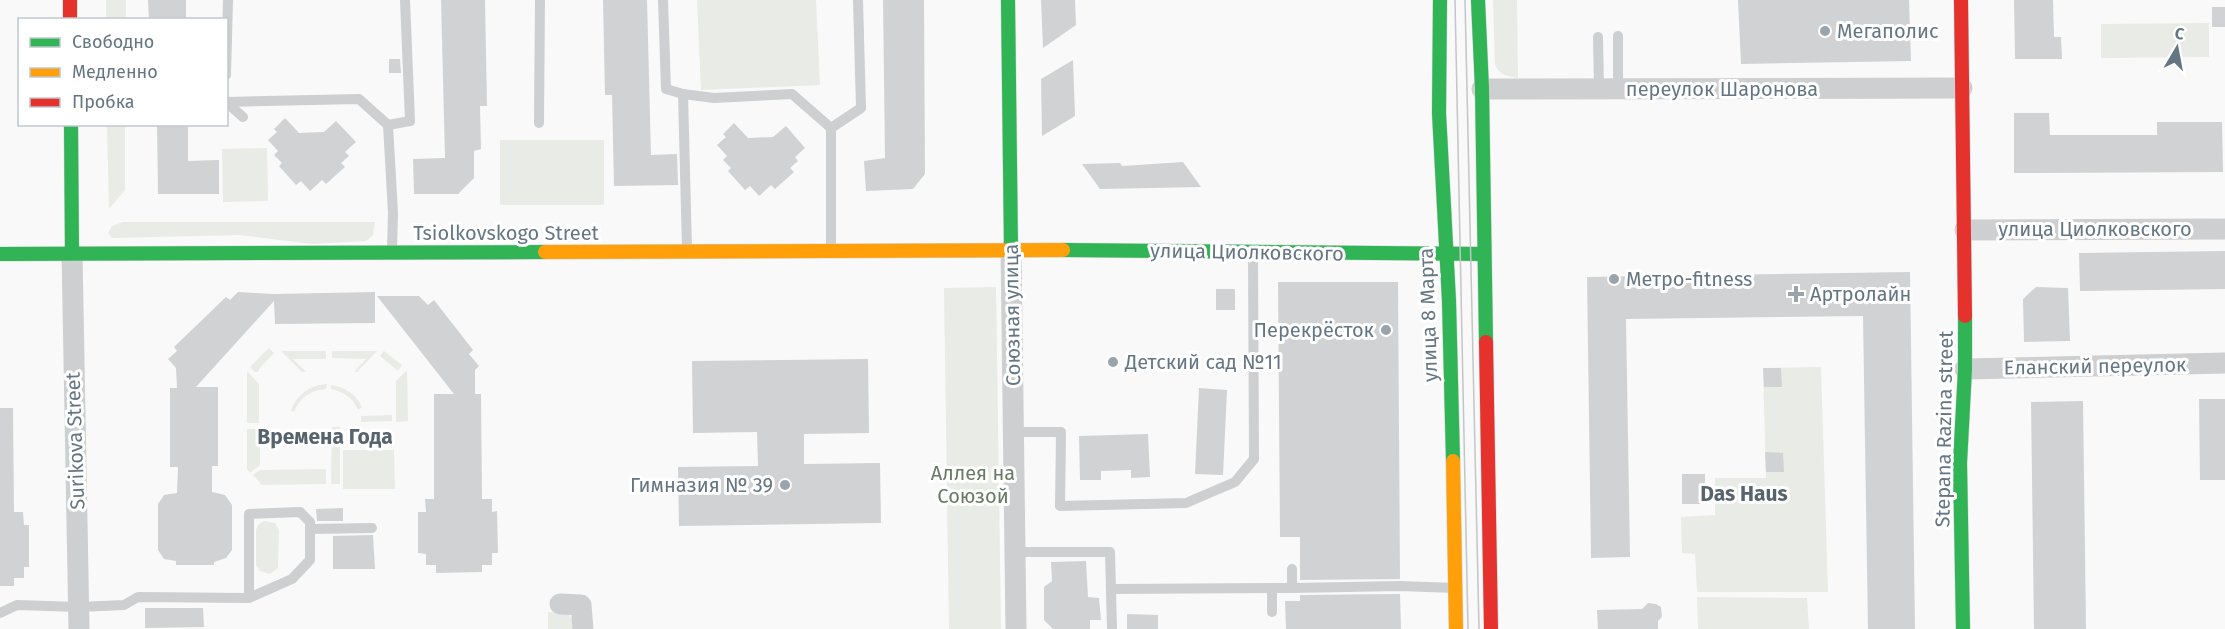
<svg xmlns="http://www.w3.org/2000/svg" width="2225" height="629" viewBox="0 0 2225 629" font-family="'Fira Sans',sans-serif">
	<rect width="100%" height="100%" fill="#f9f9f9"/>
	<g fill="#e8ebe6">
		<rect x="106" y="0" width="20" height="19"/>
		<polygon points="697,0 816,0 820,85 701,90"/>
		<path d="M1493,0H1517L1518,78C1508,76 1500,76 1495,65Z"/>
		<polygon points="2209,23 2209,57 2101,58 2101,24"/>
		<polygon points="107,125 125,125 125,190 109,209"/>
		<rect x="500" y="140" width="104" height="65"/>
		<polygon points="267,148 268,201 223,202 222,149"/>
		<polygon points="123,222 375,222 373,235 366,241 312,244 240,235 112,238 108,233 112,226"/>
		<polygon points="996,287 1001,629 949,629 944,288"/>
		<polygon points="269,348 274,353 259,369 258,372 255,372 250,367"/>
		<polygon points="281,351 326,351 326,359 293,359 306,372 302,372"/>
		<polygon points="332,351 377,351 357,372 354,372 366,359 332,358"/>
		<polygon points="384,351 402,365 398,371 380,356"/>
		<polygon points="1821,367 1828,592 1697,592 1695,554 1682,553 1681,517 1715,515 1715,478 1766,478 1763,368"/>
		<polygon points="407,370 408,421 396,422 396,381"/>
		<polygon points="247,371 259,384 259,423 247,423"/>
		<path d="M327,384L326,389C311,390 300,397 294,412L291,410C298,394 309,385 327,384Z"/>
		<path d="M331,385C345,387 356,394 362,407L358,410C353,398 344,392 331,389Z"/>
		<polygon points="392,415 392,421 361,422 361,416"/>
		<polygon points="332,427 340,427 340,484 331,484"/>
		<polygon points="247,429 260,429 260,465 250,473 247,469"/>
		<polygon points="343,450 394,450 395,489 343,489"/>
		<polygon points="326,469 326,484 262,485 253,475 260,470"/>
		<polygon points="264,521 275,523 279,530 278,568 270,574 260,571 256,565 256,530 258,525"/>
		<polygon points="1697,597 1807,598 1809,629 1698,629"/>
		<polygon points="548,612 569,614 576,629 548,629"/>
	</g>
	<g fill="#d0d2d3">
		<polygon points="148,0 186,0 186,20 149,20"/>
		<polygon points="441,0 485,0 487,106 480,106 481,149 474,151 474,178 458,194 414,194 413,159 445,158"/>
		<polygon points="603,0 647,0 651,155 677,154 678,185 614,186 612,95 605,95"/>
		<polygon points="883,0 924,0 925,174 913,189 866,191 864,161 885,158"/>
		<polygon points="1041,0 1075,0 1076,25 1043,48"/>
		<polygon points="1738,0 1909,0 1911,61 1741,64"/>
		<polygon points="2014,0 2053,0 2054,37 2061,37 2062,59 2015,59"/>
		<rect x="2212" y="7" width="13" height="20"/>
		<polygon points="389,59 400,59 401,73 389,73"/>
		<polygon points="1073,60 1075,116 1042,136 1041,79"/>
		<polygon points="2014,113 2049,113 2050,135 2157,135 2157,122 2222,122 2223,172 2014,173"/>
		<polygon points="285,118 299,133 324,132 336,121 356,142 345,152 349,156 341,163 345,167 326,184 322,180 310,191 301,181 296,185 279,166 282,163 274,155 278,151 268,140 277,132 274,129"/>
		<polygon points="734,123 748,138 773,137 786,126 805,148 795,157 798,161 790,168 794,172 775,189 771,185 759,196 750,186 745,190 728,171 731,168 723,160 727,156 717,145 726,137 723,134"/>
		<polygon points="157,124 188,124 188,161 219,160 219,194 158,194"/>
		<polygon points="1183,162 1201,187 1100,189 1082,164 1120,163 1122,166"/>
		<polygon points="2225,251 2225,289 2080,291 2079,253"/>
		<polygon points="1910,272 1915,629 1868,629 1863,316 1626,319 1630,557 1591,558 1587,277"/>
		<polygon points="1278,282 1398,282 1400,579 1300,580 1300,537 1280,537"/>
		<polygon points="2036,287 2068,288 2070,341 2024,342 2023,299"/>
		<rect x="1216" y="289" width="19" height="21"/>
		<polygon points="238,292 274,294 375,292 375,323 275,324 274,301 196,387 218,387 218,466 212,466 212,492 225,495 232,505 232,550 226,558 214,562 214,565 176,565 176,561 164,559 158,550 158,504 164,495 177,493 178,467 170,467 170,388 177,388 176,368 168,359 177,351 174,347 226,297 230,300"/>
		<polygon points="377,296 419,296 428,305 434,300 473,350 469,354 479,366 475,370 475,394 481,394 482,499 492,499 492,512 497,511 498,553 492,553 492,565 482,565 482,572 436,573 436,565 426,565 426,554 418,553 418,512 426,512 425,499 434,499 434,394 454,394"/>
		<polygon points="868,359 869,433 804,434 804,464 880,463 881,523 679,526 678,467 758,466 757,432 693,433 692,361"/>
		<polygon points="1763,368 1781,368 1782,387 1764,387"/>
		<polygon points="1199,388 1227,390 1223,475 1195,474"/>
		<polygon points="2199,399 2225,399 2225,480 2200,480"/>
		<polygon points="2083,401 2086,629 2034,629 2031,402"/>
		<polygon points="0,408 13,408 14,512 23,512 24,525 29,525 29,567 24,567 24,578 14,578 14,586 0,586"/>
		<polygon points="1148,434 1150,477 1131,478 1131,470 1101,471 1101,480 1080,480 1079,436"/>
		<polygon points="1765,452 1783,453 1784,472 1766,472"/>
		<rect x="1682" y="474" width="23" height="30"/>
		<polygon points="343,508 343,521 317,521 316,509"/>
		<polygon points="373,535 375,569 333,569 333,536"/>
		<polygon points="1086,561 1088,597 1099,598 1101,620 1090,620 1090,629 1053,629 1044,620 1044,587 1052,581 1051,562"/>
		<polygon points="1400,594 1401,629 1286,629 1285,601 1300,601 1300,595"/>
		<polygon points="1648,603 1656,604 1661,607 1662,617 1658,621 1658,629 1598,629 1597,610 1642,609"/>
		<polygon points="145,608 203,608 204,627 145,628"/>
		<polygon points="1127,614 1158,615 1158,629 1127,629"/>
	</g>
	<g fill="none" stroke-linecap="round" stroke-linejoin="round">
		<g stroke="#d5d6d7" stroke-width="15">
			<g id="fast">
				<polyline points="1008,0 1011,249"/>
				<polyline points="1440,0 1439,113 1449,301 1453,461"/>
				<polyline points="1478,0 1482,89 1486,342"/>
				<polyline points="71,124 72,253"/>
				<polyline points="1063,250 1483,254"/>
				<polyline points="0,254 545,252"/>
				<polyline points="1963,629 1960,463 1965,369 1965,316"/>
			</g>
		</g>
		<g stroke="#d5d6d7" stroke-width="15">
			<g id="slow">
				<polyline points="545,252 1063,250"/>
				<polyline points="1453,461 1456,629"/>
			</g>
		</g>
		<g stroke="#d5d6d7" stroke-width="15">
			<g id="jam">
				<polyline points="70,0 70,20"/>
				<polyline points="1961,0 1965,316"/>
				<polyline points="1486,342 1491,629"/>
			</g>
		</g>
		<g stroke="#cecfd0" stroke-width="10">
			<polyline points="663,0 666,89 683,94"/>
			<polyline points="1598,37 1599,90"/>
			<polyline points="226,75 228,0"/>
			<polyline points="1618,89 1618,36"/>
			<polyline points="226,102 359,99 388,125"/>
			<polyline points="226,102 243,117"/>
			<polyline points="539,123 540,0"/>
			<polyline points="831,128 861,108 858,0"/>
			<polyline points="687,249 683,94 714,98 792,94 831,128 831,250"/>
			<polyline points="392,250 393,213 388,125 410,121 405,0"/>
			<polyline points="1014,432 1061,432 1060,506 1186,503 1235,482 1254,459 1253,253"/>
			<polyline points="310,529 372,528"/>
			<polyline points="1015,552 1110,552 1112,629"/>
			<polyline points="1292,569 1292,588 1400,586 1455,588"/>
			<polyline points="1272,588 1272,612"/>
			<polyline points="1111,589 1292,588"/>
			<polyline points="0,613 17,605 79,607 124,605 138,597 249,598 292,579 310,560 310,522 300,512 249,514 249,598"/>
		</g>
		<g stroke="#cecfd0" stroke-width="21">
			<polyline points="1482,89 1962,88"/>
			<polyline points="1965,230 2225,229"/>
			<polyline points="1011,249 1016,629"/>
			<polyline points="72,253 79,629"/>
			<polyline points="1965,369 2225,363"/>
			<polyline points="560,604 581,605 583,629"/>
		</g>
		<use href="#fast" stroke="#30b455" stroke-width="14"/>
		<use href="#slow" stroke="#ff9f0a" stroke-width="14"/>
		<use href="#jam" stroke="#e5322d" stroke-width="14"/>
		<g stroke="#c3c5c6" stroke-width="1.5">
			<polyline points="1455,0 1468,629"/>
			<polyline points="1465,0 1479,629"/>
		</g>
	</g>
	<g fill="#99a4ac" stroke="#fff" stroke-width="2">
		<circle cx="1825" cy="31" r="6"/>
		<circle cx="1614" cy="279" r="6"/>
		<path d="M1793 285h6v6h6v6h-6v6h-6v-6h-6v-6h6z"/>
		<circle cx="1386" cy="330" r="6"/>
		<circle cx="1113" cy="362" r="6"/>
		<circle cx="785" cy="485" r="6"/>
	</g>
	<g text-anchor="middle" stroke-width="6" stroke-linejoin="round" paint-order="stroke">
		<g font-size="20" fill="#657683" stroke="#fff" text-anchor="start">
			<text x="1837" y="38">Мегаполис</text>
			<text x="1626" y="286">Метро-fitness</text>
			<text x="1810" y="301">Артролайн</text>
			<text x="1374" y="337" text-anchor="end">Перекрёсток</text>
			<text x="1125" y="369">Детский сад №11</text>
			<text x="773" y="492" text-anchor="end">Гимназия № 39</text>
		</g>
		<g font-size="20" fill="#657683" stroke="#fff">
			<text x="1722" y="96">переулок Шаронова</text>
			<text x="2095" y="236">улица Циолковского</text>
			<text x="506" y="240">Tsiolkovskogo Street</text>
			<text transform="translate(1247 252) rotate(1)" y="7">улица Циолковского</text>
			<text transform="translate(1012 315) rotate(-91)" y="7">Союзная улица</text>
			<text transform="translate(1428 315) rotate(-92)" y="7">улица 8 Марта</text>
			<text transform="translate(2095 366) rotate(-1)" y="7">Еланский переулок</text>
			<text transform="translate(1944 429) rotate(-89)" y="7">Stepana Razina street</text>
			<text transform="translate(75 441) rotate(-92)" y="7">Surikova Street</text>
		</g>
		<g font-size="20" fill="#687a64" stroke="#fff">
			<text x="973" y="480">Аллея на<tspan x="973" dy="23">Союзой</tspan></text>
		</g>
		<g font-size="21" font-weight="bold" fill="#57646e" stroke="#fff">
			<text x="325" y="444">Времена Года</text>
			<text x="1744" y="501">Das Haus</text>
		</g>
	</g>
	<rect x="18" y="18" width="210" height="108" fill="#ffffff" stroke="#c1c8cd" stroke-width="1.5"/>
	<rect x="30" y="38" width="30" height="9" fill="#30b455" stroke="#c1c8cd" stroke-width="1.5"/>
	<text x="72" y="48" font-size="18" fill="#657683">Свободно</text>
	<rect x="30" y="68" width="30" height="9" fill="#ff9f0a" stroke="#c1c8cd" stroke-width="1.5"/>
	<text x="72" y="78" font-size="18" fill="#657683">Медленно</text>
	<rect x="30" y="98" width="30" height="9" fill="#e5322d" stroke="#c1c8cd" stroke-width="1.5"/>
	<text x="72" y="108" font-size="18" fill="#657683">Пробка</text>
	<g transform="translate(2177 48) rotate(10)" stroke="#ffffff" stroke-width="4.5" paint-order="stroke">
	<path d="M0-4.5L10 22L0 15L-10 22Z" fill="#657683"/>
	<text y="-9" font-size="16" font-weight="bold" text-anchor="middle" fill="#657683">С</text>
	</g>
</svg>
